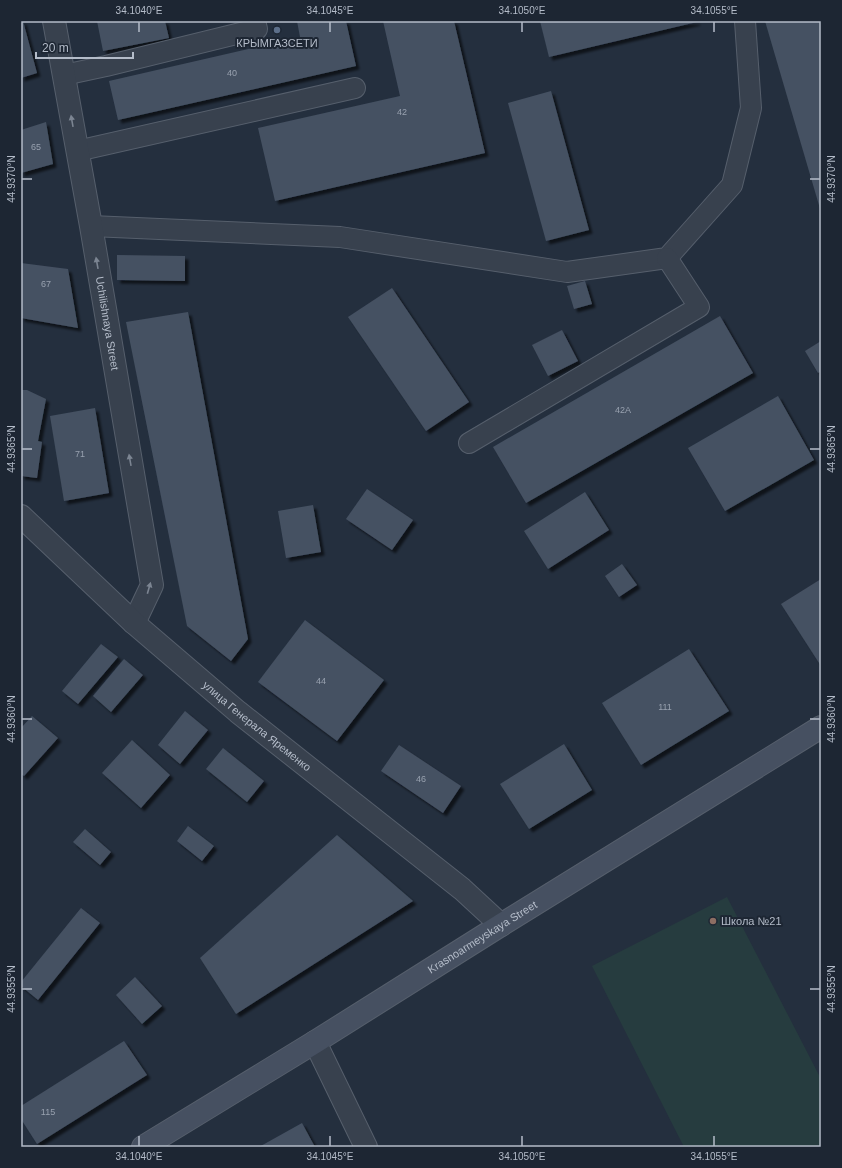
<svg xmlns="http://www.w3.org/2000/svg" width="842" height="1168" viewBox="0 0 842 1168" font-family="Helvetica,sans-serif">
	<defs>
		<filter id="shadow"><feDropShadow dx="3.5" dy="3.5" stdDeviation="1" flood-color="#0009"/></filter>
	</defs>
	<rect width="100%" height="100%" fill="#242f3e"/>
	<path fill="#263c3f" d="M 727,897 L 821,1079 L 821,1147 L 684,1147 L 592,966 Z"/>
	<g fill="#455162" filter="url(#shadow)">
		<path d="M 21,21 L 23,21 L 37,73 L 21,78 Z"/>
		<path d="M 97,21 L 165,21 L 169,38 L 103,51 Z"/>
		<path d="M 297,21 L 346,21 L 356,66 L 118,120 L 109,81 L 300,37 Z"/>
		<path d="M 383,21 L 454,21 L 485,153 L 275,201 L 258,128 L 400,96 Z"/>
		<path d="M 540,21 L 697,21 L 697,22 L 549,57 Z"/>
		<path d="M 765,21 L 821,21 L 821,212 Z"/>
		<path d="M 551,91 L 589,230 L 546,241 L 508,103 Z"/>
		<path d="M 46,122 L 53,164 L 21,173 L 21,130 Z"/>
		<path d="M 117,255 L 185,256 L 185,281 L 117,280 Z"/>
		<path d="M 21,263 L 68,269 L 78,328 L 21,318 Z"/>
		<path d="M 585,281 L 592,304 L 574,309 L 567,286 Z"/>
		<path d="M 392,288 L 469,402 L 426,431 L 348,317 Z"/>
		<path d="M 188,312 L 248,639 L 231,661 L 187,626 L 126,322 Z"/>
		<path d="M 720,316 L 753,373 L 526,503 L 493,447 Z"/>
		<path d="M 562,330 L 578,361 L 548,376 L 532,345 Z"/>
		<path d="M 821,341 L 821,371 L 818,373 L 805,351 Z"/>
		<path d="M 21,390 L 27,390 L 46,399 L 38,441 L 42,442 L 37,478 L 21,476 Z"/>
		<path d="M 778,396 L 814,460 L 725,511 L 688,448 Z"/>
		<path d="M 95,408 L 109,493 L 64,501 L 50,416 Z"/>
		<path d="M 367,489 L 413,520 L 392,550 L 346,519 Z"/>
		<path d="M 585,492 L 609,530 L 548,569 L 524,531 Z"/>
		<path d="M 313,505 L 321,552 L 286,558 L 278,511 Z"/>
		<path d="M 622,564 L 637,585 L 619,597 L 605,576 Z"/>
		<path d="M 821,579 L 821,666 L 781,604 Z"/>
		<path d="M 305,620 L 384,680 L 337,741 L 258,682 Z"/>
		<path d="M 101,644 L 118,657 L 78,704 L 62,691 Z"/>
		<path d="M 689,649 L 729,711 L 641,765 L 602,703 Z"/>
		<path d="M 124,659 L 143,675 L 111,712 L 93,696 Z"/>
		<path d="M 185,711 L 208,730 L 180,764 L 158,745 Z"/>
		<path d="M 32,716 L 58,738 L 24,776 L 21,774 L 21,728 Z"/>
		<path d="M 132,740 L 170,775 L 141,808 L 102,773 Z"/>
		<path d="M 564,744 L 592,790 L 529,829 L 500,784 Z"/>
		<path d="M 399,745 L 461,786 L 443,813 L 381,771 Z"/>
		<path d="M 223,748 L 264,781 L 247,802 L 206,769 Z"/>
		<path d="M 188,826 L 214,846 L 202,861 L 177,841 Z"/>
		<path d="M 85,829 L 111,852 L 100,865 L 73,842 Z"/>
		<path d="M 337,835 L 413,901 L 236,1014 L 200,958 Z"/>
		<path d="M 81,908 L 100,923 L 38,1000 L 21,986 L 21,982 Z"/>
		<path d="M 135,977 L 162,1006 L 142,1024 L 116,995 Z"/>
		<path d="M 124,1041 L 147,1075 L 37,1144 L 21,1119 L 21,1106 Z"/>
		<path d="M 302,1123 L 315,1147 L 259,1147 Z"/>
	</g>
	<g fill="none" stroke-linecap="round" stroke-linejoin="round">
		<defs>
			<g id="lane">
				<path d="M 64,75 L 106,66 L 257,29 L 255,21"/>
				<path d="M 77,151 L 355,88"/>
				<path d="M 91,226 L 340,237 L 567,272 L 667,258 L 732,185 L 751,108 L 745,21"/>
				<path d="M 469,443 L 699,307 L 667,258"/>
			</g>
			<g id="street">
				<path id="s1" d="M 54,21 L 91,226 L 152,585 L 134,623"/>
				<path id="s2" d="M 21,516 L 134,623 L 238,712 L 462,889 L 501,925"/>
				<path d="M 315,1042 L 366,1147"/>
			</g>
			<g id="secondary">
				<path id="s3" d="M 143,1147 L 315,1042 L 501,925 L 821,727"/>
			</g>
		</defs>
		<use href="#lane" stroke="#565f6c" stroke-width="22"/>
		<use href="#street" stroke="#565f6c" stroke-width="24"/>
		<use href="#secondary" stroke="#565f6c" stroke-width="24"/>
		<use href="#lane" stroke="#38414e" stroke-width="20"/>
		<use href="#street" stroke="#38414e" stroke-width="22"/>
		<use href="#secondary" stroke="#465061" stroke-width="22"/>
	</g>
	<defs><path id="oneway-solid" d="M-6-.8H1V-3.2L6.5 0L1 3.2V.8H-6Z"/></defs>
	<g fill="#7c8592">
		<use href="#oneway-solid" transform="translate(72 121) rotate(-100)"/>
		<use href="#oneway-solid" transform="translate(97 263) rotate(-100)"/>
		<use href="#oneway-solid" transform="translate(130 460) rotate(-100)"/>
		<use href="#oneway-solid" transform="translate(149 588) rotate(-74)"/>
	</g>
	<path fill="none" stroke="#b4bcc9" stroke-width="1.5" d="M 139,22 L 139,32M 330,22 L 330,32M 522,22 L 522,32M 714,22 L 714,32M 22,179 L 32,179M 810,179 L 820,179M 22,449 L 32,449M 810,449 L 820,449M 22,719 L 32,719M 810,719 L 820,719M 22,989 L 32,989M 810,989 L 820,989M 139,1136 L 139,1146M 330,1136 L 330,1146M 522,1136 L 522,1146M 714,1136 L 714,1146"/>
	<circle fill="#5c6f8a" stroke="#1d2633" stroke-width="1.5" cx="277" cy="30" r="4"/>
	<circle fill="#8d6e63" stroke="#1d2633" stroke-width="1.5" cx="713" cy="921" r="4"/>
	<g text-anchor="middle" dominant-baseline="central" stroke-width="4" stroke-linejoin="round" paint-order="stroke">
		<g font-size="9" fill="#98a1af">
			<text x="232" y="73">40</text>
			<text x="402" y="112">42</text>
			<text x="36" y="147">65</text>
			<text x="46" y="284">67</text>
			<text x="623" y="410">42А</text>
			<text x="80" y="454">71</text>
			<text x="321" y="681">44</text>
			<text x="665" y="707">111</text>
			<text x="421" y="779">46</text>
			<text x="48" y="1112">115</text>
		</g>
		<g font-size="11" fill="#b4bcc9" stroke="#1d2633">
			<text x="277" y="43">КРЫМГАЗСЕТИ</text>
			<text x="721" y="921" text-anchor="start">Школа №21</text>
		</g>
		<g font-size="11" fill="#b4bcc9" stroke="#1d2633">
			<text stroke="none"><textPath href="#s1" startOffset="307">Uchilishnaya Street</textPath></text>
			<text stroke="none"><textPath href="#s2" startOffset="316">улица Генерала Яременко</textPath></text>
			<text stroke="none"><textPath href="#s3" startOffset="399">Krasnoarmeyskaya Street</textPath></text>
		</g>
	</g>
	<rect width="842" height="1168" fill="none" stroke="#1d2633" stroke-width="44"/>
	<path d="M36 52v6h97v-6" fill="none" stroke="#b4bcc9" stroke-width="2"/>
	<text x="42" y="52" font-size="12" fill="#b4bcc9" stroke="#1d2633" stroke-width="3" paint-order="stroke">20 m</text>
	<rect x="22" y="22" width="798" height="1124" fill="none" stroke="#b4bcc9" stroke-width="1.5"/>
	<g font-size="10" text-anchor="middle" fill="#b4bcc9">
		<text x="139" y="14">34.1040°E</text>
		<text x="330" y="14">34.1045°E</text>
		<text x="522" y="14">34.1050°E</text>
		<text x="714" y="14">34.1055°E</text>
		<text transform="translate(11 179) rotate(-90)" y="4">44.9370°N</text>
		<text transform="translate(831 179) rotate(-90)" y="4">44.9370°N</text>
		<text transform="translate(11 449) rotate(-90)" y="4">44.9365°N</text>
		<text transform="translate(831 449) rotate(-90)" y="4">44.9365°N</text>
		<text transform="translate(11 719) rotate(-90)" y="4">44.9360°N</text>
		<text transform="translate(831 719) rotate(-90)" y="4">44.9360°N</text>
		<text transform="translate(11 989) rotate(-90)" y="4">44.9355°N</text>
		<text transform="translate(831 989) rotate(-90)" y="4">44.9355°N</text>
		<text x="139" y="1160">34.1040°E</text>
		<text x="330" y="1160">34.1045°E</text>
		<text x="522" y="1160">34.1050°E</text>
		<text x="714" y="1160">34.1055°E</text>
	</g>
</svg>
